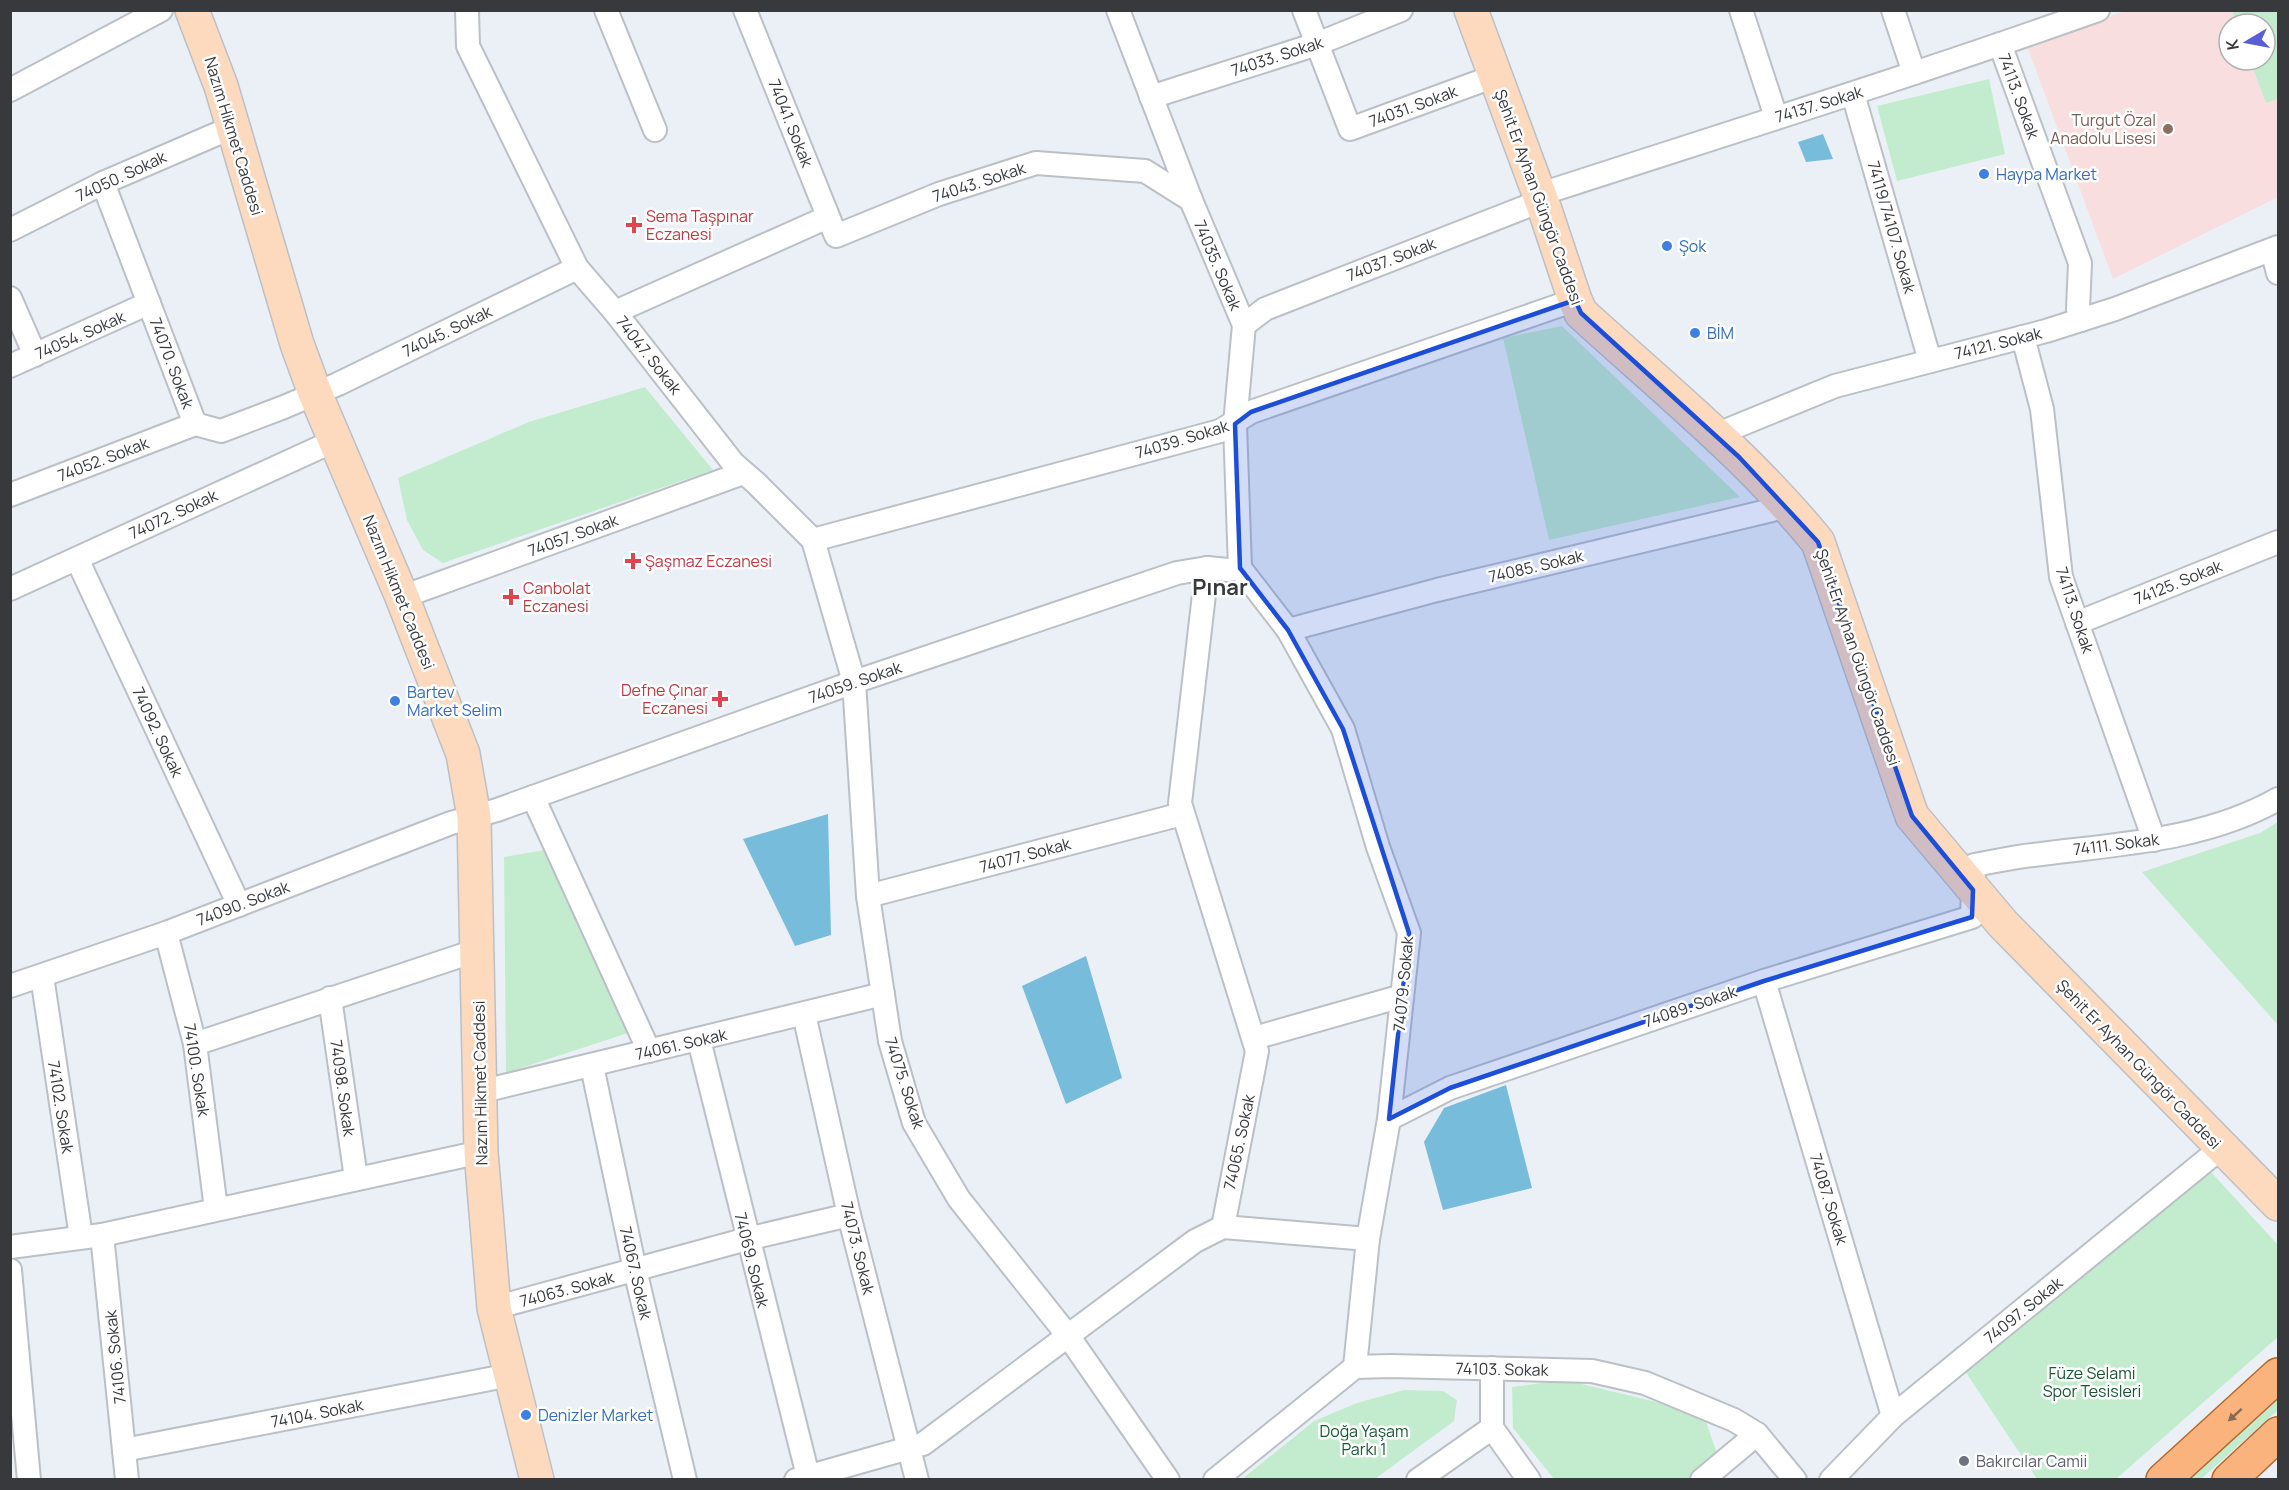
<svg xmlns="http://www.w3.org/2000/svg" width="2289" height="1490" viewBox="0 0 2289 1490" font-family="Manrope,sans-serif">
	<rect width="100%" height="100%" fill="#ebf0f7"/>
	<path fill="#f9dedf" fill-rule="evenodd" d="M 2126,11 L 2278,11 L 2278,197 L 2113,279 L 2026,43 ZM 2229,24 L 2265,24 L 2265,60 L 2229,60 Z"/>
	<g fill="#c2eccd">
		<path d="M 2232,11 L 2278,11 L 2278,99 L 2266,103 L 2250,60 L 2265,60 L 2265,24 L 2237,24 Z"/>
		<path d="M 1989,79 L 2005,154 L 1897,181 L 1877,106 Z"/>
		<path d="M 1562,326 L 1740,497 L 1549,540 L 1503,338 Z"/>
		<path d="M 645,387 L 713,470 L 443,563 L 423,550 L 407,520 L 398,478 L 529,422 Z"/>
		<path d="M 2278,822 L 2278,1025 L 2142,872 L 2260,833 Z"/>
		<path d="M 557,848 L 640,1029 L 506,1073 L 504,857 Z"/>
		<path d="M 2210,1171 L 2278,1245 L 2278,1337 L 2116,1479 L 2037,1479 L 1965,1371 Z"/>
		<path d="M 1565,1380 L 1656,1402 L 1705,1419 L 1718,1456 L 1687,1479 L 1554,1479 L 1513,1428 L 1512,1387 Z"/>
		<path d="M 1404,1390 L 1443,1391 L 1457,1400 L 1454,1421 L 1375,1479 L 1242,1479 L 1314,1421 L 1357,1403 Z"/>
		<path d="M 2278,1397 L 2278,1410 L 2201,1479 L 2185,1480 Z"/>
	</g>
	<g fill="#78bcdb">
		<path d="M 1823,134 L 1833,159 L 1806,162 L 1798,142 Z"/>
		<path d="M 828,814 L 831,935 L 795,946 L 743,839 Z"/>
		<path d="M 1086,956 L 1122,1078 L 1066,1104 L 1022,986 Z"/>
		<path d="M 1506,1085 L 1532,1188 L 1443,1210 L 1424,1142 L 1444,1108 Z"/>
	</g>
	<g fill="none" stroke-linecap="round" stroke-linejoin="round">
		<defs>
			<g id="street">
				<path d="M 467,10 L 468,46 L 577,268 L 615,312 L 733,463 L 756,483 L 813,540 L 854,682 L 868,896 L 890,1041 L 914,1123 L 959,1199 L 1069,1337 L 1168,1480"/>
				<path d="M 606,10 L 655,130"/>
				<path d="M 745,10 L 836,236 L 939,194 L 1036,163 L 1145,171 L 1191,200"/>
				<path d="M 1118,10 L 1191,200 L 1244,325 L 1235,424 L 1240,568"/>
				<path d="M 1304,10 L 1350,129 L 1495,76"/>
				<path d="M 1741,10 L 1776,117"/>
				<path d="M 1893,10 L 1914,73"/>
				<path d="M 2000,44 L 2080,263 L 2078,309 L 2081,320"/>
				<path d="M 10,90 L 161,10"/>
				<path d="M 1853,94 L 1930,361"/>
				<path d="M 1151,97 L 1317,44 L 1401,10"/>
				<path d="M 103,183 L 195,424 L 221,431 L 284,407 L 338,384 L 577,268"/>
				<path d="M 10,230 L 103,183 L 233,127"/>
				<path d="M 2272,250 L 2278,273"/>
				<path d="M 10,298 L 35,355"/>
				<path d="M 615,312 L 828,217"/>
				<path d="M 1244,325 L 1265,309 L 1528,206 L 1553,190 C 1735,131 1918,74 2098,10"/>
				<path d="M 2023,337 L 2042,409 L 2061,577 L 2154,840"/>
				<path d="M 10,366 L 149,303"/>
				<path d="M 1720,439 L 1730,429 L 1835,386 L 2046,331 L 2115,309 L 2278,247"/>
				<path d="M 10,495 L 195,424"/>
				<path d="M 813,540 L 1220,431 L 1251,412 L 1575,300"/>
				<path d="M 77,559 L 239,905"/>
				<path d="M 1207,568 L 1180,803 L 1257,1051 L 1223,1227"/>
				<path d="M 1240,568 L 1288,630 L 1343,729 L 1378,847 L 1409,933 L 1389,1119 L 1368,1239 L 1355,1367"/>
				<path d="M 10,589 L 336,440"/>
				<path d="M 402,597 L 743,473"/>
				<path d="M 2077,623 L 2278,542"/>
				<path d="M 1288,630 L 1437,590 L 1772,510 L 1781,500"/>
				<path d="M 533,797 L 649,1051"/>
				<path d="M 868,896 L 1182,814"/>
				<path d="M 166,933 L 195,1044 L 216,1209"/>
				<path d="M 42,976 L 81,1237"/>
				<path d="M 1764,981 L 1893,1416"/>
				<path d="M 10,986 L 166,933 L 451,823 L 497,810 L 854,682 L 1177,573 L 1207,568 L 1228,570 L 1240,568"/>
				<path d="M 330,998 L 356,1178"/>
				<path d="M 804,1014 L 849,1215 L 917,1480"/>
				<path d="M 1254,1038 L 1402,996"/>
				<path d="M 699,1040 L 809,1480"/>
				<path d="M 195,1044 L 478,950"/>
				<path d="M 592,1066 L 635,1270 L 685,1480"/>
				<path d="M 479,1092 L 883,994"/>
				<path d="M 1389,1119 L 1450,1088 L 1764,981 L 1972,917 L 1974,865 C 1993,862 2013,857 2033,855 C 2116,844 2204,841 2278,799"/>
				<path d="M 1223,1227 L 1368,1239"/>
				<path d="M 102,1235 L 127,1480"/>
				<path d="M 10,1247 L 102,1235 L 481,1152"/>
				<path d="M 10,1270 L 29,1480"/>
				<path d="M 494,1308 L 747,1239 L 849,1215"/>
				<path d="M 1492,1368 L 1492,1428 L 1529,1480"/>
				<path d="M 124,1450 L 510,1375"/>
				<path d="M 796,1480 L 923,1444 L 1195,1241 L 1223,1227"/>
				<path d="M 1215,1480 L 1355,1367 L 1390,1366 L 1592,1371 L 1645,1383 L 1734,1420 L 1757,1434 L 1795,1480"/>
				<path d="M 1418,1480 L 1492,1428"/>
				<path d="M 1702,1480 L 1757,1434"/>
				<path d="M 1831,1480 L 1893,1416 L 2221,1148"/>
			</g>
			<g id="secondary">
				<path d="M 192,10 L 221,86 L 297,344 L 315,393 L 402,597 L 463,754 L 474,817 L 481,1152 L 494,1308 L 537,1480"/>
				<path d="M 1471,10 L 1545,210 L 1575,300 L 1581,313 C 1662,387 1749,457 1818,542 L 1912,816 L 2003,924 L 2278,1204"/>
			</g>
			<g id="primary">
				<path d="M 2163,1480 L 2278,1375"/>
				<path d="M 2229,1480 L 2278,1434"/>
			</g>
		</defs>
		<use href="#street" stroke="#bbc0c7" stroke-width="26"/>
		<use href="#secondary" stroke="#bbc0c7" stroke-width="36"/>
		<use href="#primary" stroke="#b4682e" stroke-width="36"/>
		<use href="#street" stroke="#fff" stroke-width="22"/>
		<use href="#secondary" stroke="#fdd9be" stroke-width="33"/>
		<use href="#primary" stroke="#fbb37d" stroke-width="33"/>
	</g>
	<defs><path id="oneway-solid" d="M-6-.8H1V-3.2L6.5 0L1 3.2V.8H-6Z" transform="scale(1.5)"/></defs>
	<use fill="#856a56" href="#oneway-solid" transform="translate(2235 1415) rotate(138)"/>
	<path fill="#1d4ed8" fill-opacity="0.2" stroke="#1d4ed8" stroke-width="4.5" stroke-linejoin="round" d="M 1575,300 L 1581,313 L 1739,457 L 1818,542 L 1912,816 L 1973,890 L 1972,917 L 1764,981 L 1450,1088 L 1389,1119 L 1409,933 L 1343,729 L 1288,630 L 1240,568 L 1235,424 L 1251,412 Z"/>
	<circle fill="#8d6e63" stroke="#fff" stroke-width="2" cx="2168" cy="129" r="6"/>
	<g fill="#3f7fe0" stroke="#fff" stroke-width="2">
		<circle cx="1984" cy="174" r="6"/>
		<circle cx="1667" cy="246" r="6"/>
		<circle cx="1695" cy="333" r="6"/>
		<circle cx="395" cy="701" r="6"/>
		<circle cx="526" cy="1415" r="6"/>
	</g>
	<g fill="#e0444e" stroke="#fff" stroke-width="2">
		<path d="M631 216h6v6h6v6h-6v6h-6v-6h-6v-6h6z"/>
		<path d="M630 552h6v6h6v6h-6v6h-6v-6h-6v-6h6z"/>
		<path d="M508 588h6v6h6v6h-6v6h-6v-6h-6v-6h6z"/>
		<path d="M717 690h6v6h6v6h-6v6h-6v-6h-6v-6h6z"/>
	</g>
	<circle fill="#6b7280" stroke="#fff" stroke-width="2" cx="1964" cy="1461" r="6"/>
	<g text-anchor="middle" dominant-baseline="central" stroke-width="5" stroke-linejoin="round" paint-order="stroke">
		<g font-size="16" fill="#37393c" stroke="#fff">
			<text transform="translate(1277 56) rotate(-18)">74033. Sokak</text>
			<text transform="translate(2019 96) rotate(70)">74113. Sokak</text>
			<text transform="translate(1819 104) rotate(-17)">74137. Sokak</text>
			<text transform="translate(1413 106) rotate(-20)">74031. Sokak</text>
			<text transform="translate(791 123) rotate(68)">74041. Sokak</text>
			<text transform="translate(234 136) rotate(73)">Nazım Hikmet Caddesi</text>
			<text transform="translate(121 176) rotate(-25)">74050. Sokak</text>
			<text transform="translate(979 182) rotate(-18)">74043. Sokak</text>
			<text transform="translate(1539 197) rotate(70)">Şehit Er Ayhan Güngör Caddesi</text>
			<text transform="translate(1892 227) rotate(74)">74119/74107. Sokak</text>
			<text transform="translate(1391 259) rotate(-21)">74037. Sokak</text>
			<text transform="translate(1218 265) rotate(67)">74035. Sokak</text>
			<text transform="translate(447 331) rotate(-26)">74045. Sokak</text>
			<text transform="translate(80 335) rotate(-24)">74054. Sokak</text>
			<text transform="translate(1998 343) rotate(-14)">74121. Sokak</text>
			<text transform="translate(649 355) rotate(52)">74047. Sokak</text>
			<text transform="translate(172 363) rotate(69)">74070. Sokak</text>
			<text transform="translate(1182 439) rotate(-17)">74039. Sokak</text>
			<text transform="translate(103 459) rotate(-21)">74052. Sokak</text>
			<text transform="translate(173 514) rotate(-25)">74072. Sokak</text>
			<text transform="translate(573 535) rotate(-20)">74057. Sokak</text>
			<text transform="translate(1536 566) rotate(-13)">74085. Sokak</text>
			<text transform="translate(2178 582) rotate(-22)">74125. Sokak</text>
			<text transform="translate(399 592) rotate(68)">Nazım Hikmet Caddesi</text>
			<text transform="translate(2075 610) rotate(72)">74113. Sokak</text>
			<text transform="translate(1858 657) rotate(71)">Şehit Er Ayhan Güngör Caddesi</text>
			<text transform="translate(855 682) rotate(-19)">74059. Sokak</text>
			<text transform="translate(158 732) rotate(65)">74092. Sokak</text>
			<text transform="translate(2116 844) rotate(-7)">74111. Sokak</text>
			<text transform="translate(1025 855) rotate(-15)">74077. Sokak</text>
			<text transform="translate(243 903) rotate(-21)">74090. Sokak</text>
			<text transform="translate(1403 984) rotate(-85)">74079. Sokak</text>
			<text transform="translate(1690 1006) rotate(-19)">74089. Sokak</text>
			<text transform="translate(681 1044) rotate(-13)">74061. Sokak</text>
			<text transform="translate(2139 1064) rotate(46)">Şehit Er Ayhan Güngör Caddesi</text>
			<text transform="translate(197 1070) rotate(81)">74100. Sokak</text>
			<text transform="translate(480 1083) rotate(-91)">Nazım Hikmet Caddesi</text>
			<text transform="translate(905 1083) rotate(72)">74075. Sokak</text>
			<text transform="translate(343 1088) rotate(82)">74098. Sokak</text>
			<text transform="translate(61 1107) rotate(81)">74102. Sokak</text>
			<text transform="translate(1239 1142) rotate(-78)">74065. Sokak</text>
			<text transform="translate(1829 1199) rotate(73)">74087. Sokak</text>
			<text transform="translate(858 1248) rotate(76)">74073. Sokak</text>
			<text transform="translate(752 1260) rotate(76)">74069. Sokak</text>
			<text transform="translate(636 1273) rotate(77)">74067. Sokak</text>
			<text transform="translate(567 1289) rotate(-15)">74063. Sokak</text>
			<text transform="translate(2023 1310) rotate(-39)">74097. Sokak</text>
			<text transform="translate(115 1357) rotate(-96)">74106. Sokak</text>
			<text transform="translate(1502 1369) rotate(1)">74103. Sokak</text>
			<text transform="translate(317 1413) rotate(-11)">74104. Sokak</text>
		</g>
		<g font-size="16" fill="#785e54" stroke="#fff" text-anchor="end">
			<text x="2156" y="120">Turgut Özal<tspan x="2156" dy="18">Anadolu Lisesi</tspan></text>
		</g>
		<g font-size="16" fill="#366cbe" stroke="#fff" text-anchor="start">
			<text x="1996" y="174">Haypa Market</text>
			<text x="1679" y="246">Şok</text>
			<text x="1707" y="333">BİM</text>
			<text x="407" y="692">Bartev<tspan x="407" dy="18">Market Selim</tspan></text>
			<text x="538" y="1415">Denizler Market</text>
		</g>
		<g font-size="16" fill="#be3a42" stroke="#fff" text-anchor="start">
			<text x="646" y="216">Sema Taşpınar<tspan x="646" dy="18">Eczanesi</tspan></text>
			<text x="645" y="561">Şaşmaz Eczanesi</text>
			<text x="523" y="588">Canbolat<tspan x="523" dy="18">Eczanesi</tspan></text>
			<text x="708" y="690" text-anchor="end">Defne Çınar<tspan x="708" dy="18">Eczanesi</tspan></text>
		</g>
		<g font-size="16" fill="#195732" stroke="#fff">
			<text x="2092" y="1373">Füze Selami<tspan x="2092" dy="18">Spor Tesisleri</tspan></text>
			<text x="1364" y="1431">Doğa Yaşam<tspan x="1364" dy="18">Parkı 1</tspan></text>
		</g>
		<g font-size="16" fill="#5b616d" stroke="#fff" text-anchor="start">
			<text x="1976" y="1461">Bakırcılar Camii</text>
		</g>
		<g font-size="22" font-weight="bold" fill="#37393c" stroke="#fff">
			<text x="1220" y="587">Pınar</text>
		</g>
	</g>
	<rect width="2289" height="1490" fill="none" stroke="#37393c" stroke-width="24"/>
	<g transform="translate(2247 42) rotate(260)"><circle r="28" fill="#ffffff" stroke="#afb0b1" stroke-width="1.5"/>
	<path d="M0-4.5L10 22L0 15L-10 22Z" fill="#585ed6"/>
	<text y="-9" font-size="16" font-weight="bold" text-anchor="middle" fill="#37393c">K</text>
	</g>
</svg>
